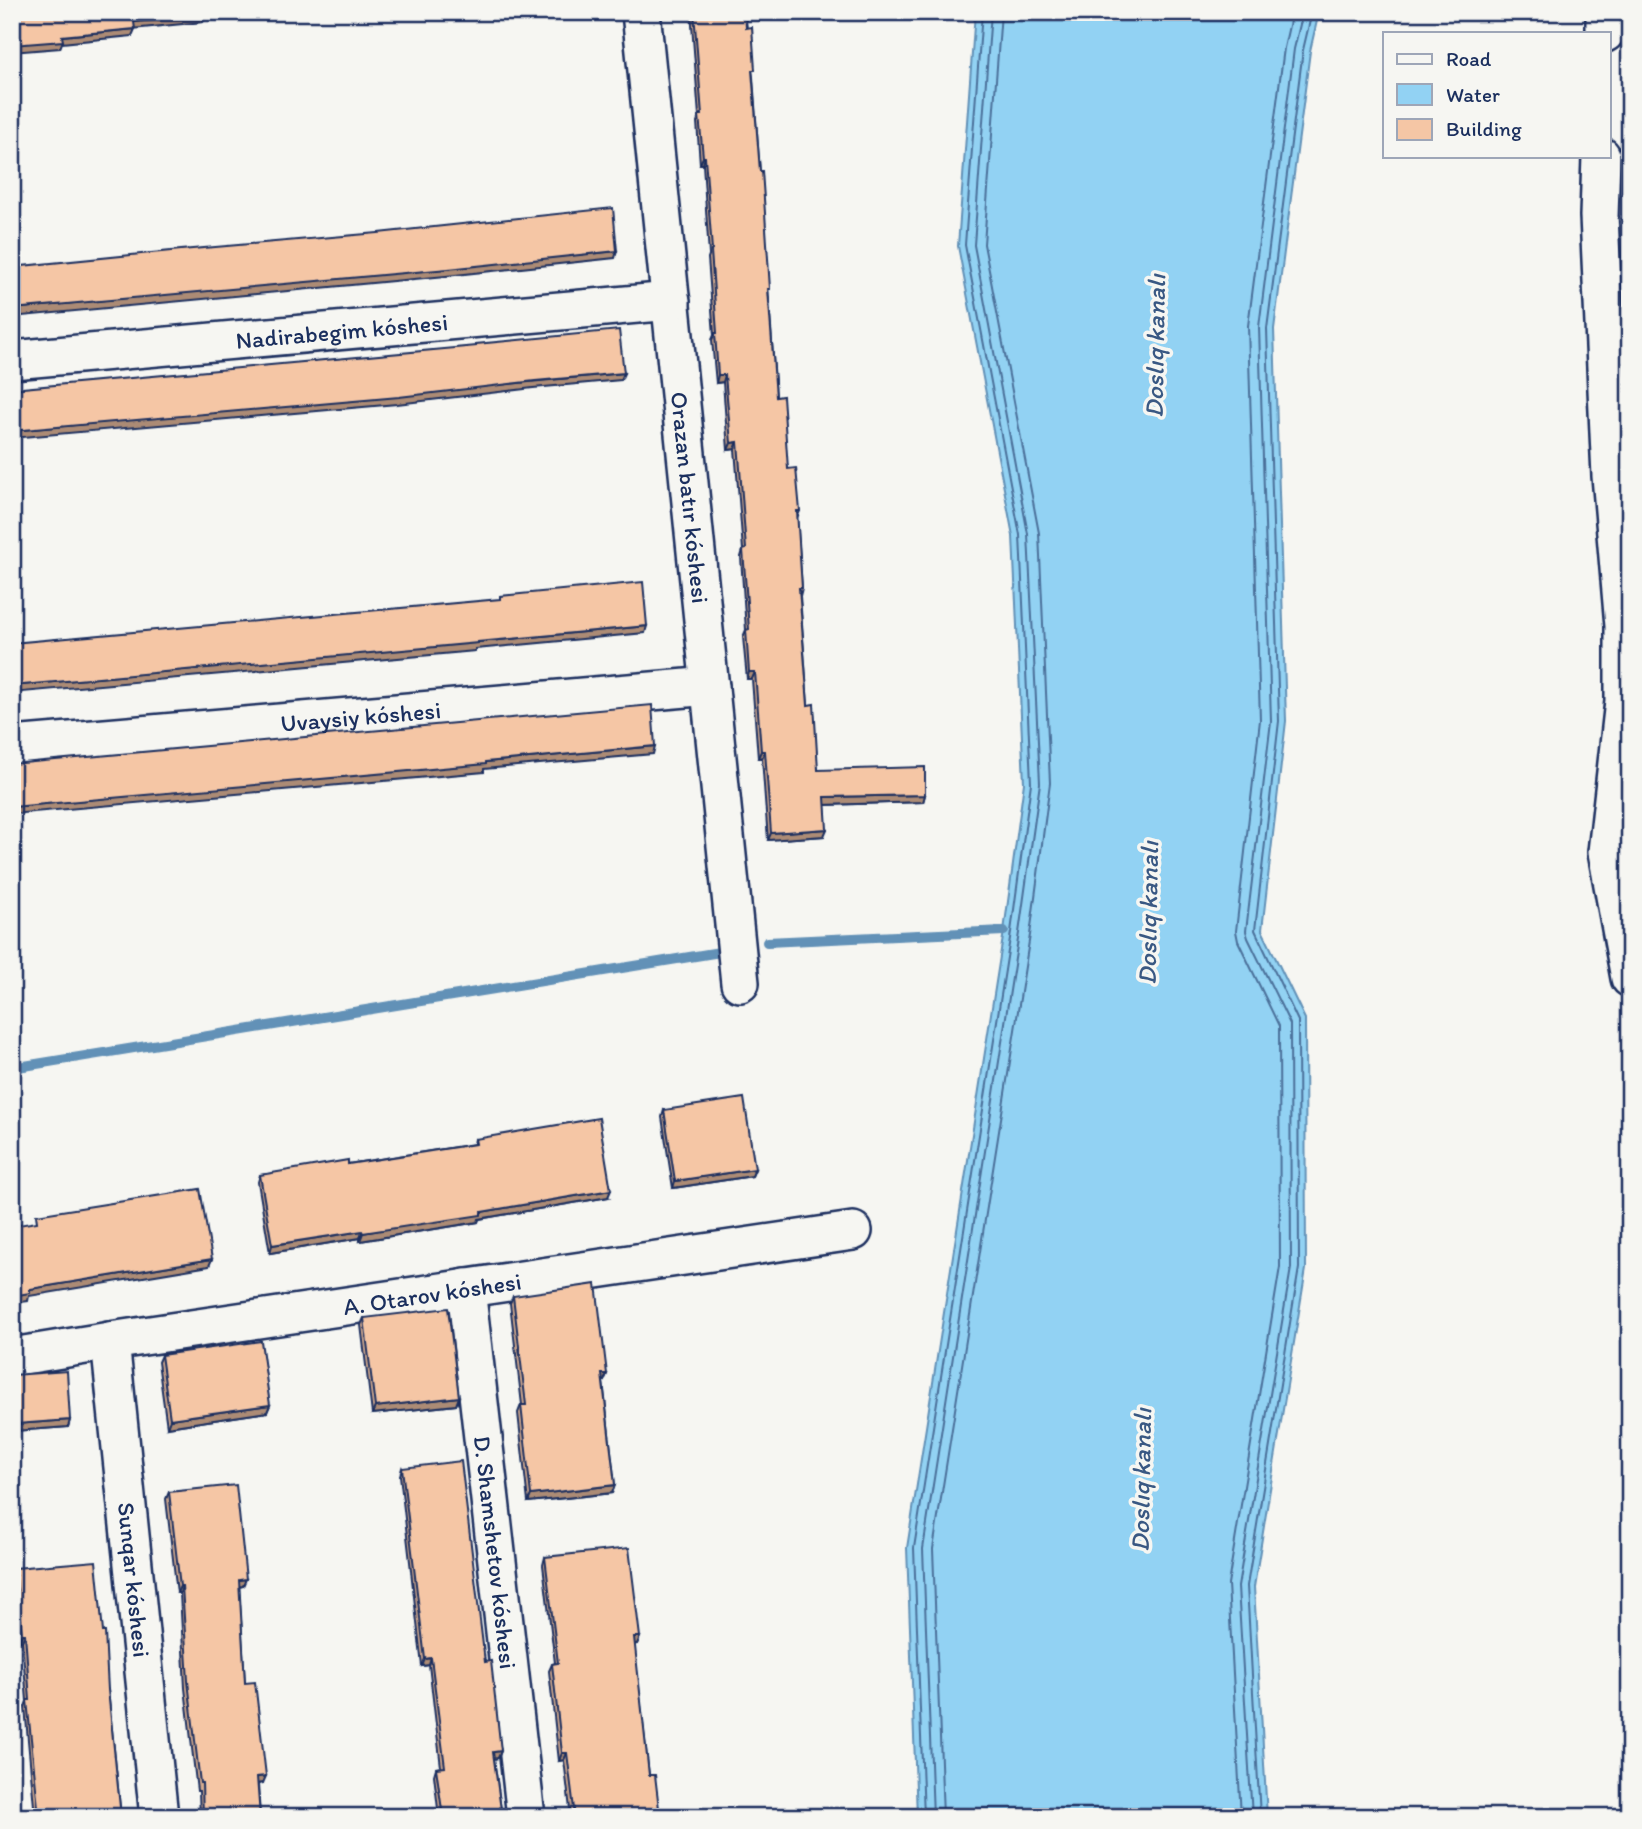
<svg xmlns="http://www.w3.org/2000/svg" width="1642" height="1829" viewBox="0 0 1642 1829" font-family="Itim,sans-serif">
	<rect width="100%" height="100%" fill="#f6f6f2"/>
	<filter id="ink" filterUnits="userSpaceOnUse"><feTurbulence type="fractalNoise" baseFrequency=".0143" numOctaves="2"/><feDisplacementMap in="SourceGraphic" scale="14" xChannelSelector="R" yChannelSelector="G"/><feConvolveMatrix kernelMatrix="1 2 1 2 8 2 1 2 1" color-interpolation-filters="sRGB"/></filter>
	<g filter="url(#ink)">
		<path fill="#92d2f3" stroke="#6291b7" stroke-width="2" d="M 975,12 L 1319,12 L 1310,51 L 1274,329 L 1286,721 L 1262,930 L 1305,1019 L 1306,1269 L 1254,1587 L 1267,1817 L 917,1817 L 907,1548 L 1004,931 L 1024,783 L 1013,536 L 958,246 Z"/>
		<g fill="none" stroke-linecap="round" stroke-linejoin="round">
			<g stroke="#4b709a" stroke-width="2">
				<path d="M 924,1817 L 914,1548 L 1011,932 L 1031,783 L 1020,535 L 965,245 L 982,12"/>
				<path d="M 933,1817 L 923,1549 L 1019,933 L 1040,783 L 1028,534 L 974,245 L 991,12"/>
				<path d="M 943,1817 L 933,1549 L 1030,935 L 1050,783 L 1039,533 L 984,244 L 1001,12"/>
				<path d="M 1241,1817 L 1228,1584 L 1280,1267 L 1279,1026 L 1238,941 L 1236,931 L 1260,720 L 1248,326 L 1284,48 L 1292,12"/>
				<path d="M 1252,1817 L 1238,1587 L 1291,1268 L 1290,1024 L 1248,938 L 1246,931 L 1271,721 L 1259,327 L 1294,49 L 1303,12"/>
				<path d="M 1260,1817 L 1247,1586 L 1299,1268 L 1298,1021 L 1255,930 L 1279,721 L 1267,329 L 1303,50 L 1312,12"/>
			</g>
			<g stroke="#6291b7" stroke-width="10">
				<path d="M 767,942 L 1004,931"/>
				<path d="M 12,1068 L 720,952"/>
			</g>
			<defs>
				<g id="minor">
					<path id="s1" d="M 641,12 L 740,983"/>
					<path d="M 1605,33 L 1605,12"/>
					<path d="M 1601,156 L 1599,216 L 1611,476 L 1624,626 L 1624,701 L 1607,852 L 1630,978"/>
					<path id="s2" d="M 12,360 L 671,301"/>
					<path id="s3" d="M 12,746 L 710,686"/>
					<path id="s4" d="M 466,1288 L 526,1817"/>
					<path id="s5" d="M 110,1341 L 159,1817"/>
					<path id="s6" d="M 12,1357 L 110,1341 L 853,1231"/>
				</g>
			</defs>
			<use href="#minor" stroke="#1b2f5e" stroke-width="42"/>
			<use href="#minor" stroke="#f6f6f2" stroke-width="37"/>
		</g>
		<g fill="#d3aa8e" stroke="#1b2f5e" stroke-width="2">
			<path d="M 691,12 L 745,12 L 753,77 L 776,397 L 788,469 L 800,511 L 797,518 L 802,588 L 800,596 L 808,705 L 818,770 L 925,795 L 923,802 L 825,805 L 824,836 L 768,840 L 762,758 L 758,758 L 752,679 L 747,679 L 743,637 L 746,630 L 741,557 L 743,550 L 735,449 L 728,450 L 723,382 L 716,383 L 712,340 L 714,335 L 708,258 L 709,255 L 703,164 L 700,164 L 697,122 L 699,116 Z"/>
			<path d="M 664,1110 L 755,1169 L 752,1176 L 673,1188 L 662,1117 Z"/>
			<path d="M 475,1139 L 608,1197 L 479,1219 L 478,1222 L 360,1241 L 360,1238 L 270,1253 L 258,1182 L 260,1175 L 348,1164 L 474,1144 Z"/>
			<path d="M 513,1296 L 607,1374 L 604,1381 L 603,1381 L 615,1485 L 612,1493 L 528,1502 L 518,1413 L 521,1405 L 522,1405 L 510,1303 Z"/>
			<path d="M 364,1318 L 459,1397 L 456,1405 L 372,1414 L 361,1325 Z"/>
			<path d="M 161,1355 L 270,1405 L 267,1412 L 167,1427 L 158,1362 Z"/>
			<path d="M 13,1375 L 70,1420 L 68,1427 L 14,1431 L 12,1410 Z"/>
			<path d="M 402,1468 L 485,1662 L 501,1751 L 498,1758 L 494,1759 L 502,1817 L 439,1817 L 434,1775 L 436,1768 L 441,1767 L 429,1665 L 422,1666 L 400,1475 Z"/>
			<path d="M 169,1492 L 243,1586 L 239,1587 L 245,1683 L 263,1783 L 258,1784 L 260,1817 L 200,1817 L 199,1791 L 197,1791 L 185,1688 L 180,1593 L 177,1593 L 166,1499 Z"/>
			<path d="M 545,1557 L 640,1637 L 637,1644 L 634,1644 L 649,1775 L 660,1817 L 571,1817 L 564,1760 L 559,1761 L 549,1671 L 552,1664 L 555,1663 L 543,1565 Z"/>
			<path d="M 15,1568 L 108,1690 L 121,1817 L 35,1817 L 25,1707 L 27,1701 L 22,1641 L 19,1641 L 12,1575 Z"/>
		</g>
		<g fill="#ac8b74" stroke="#1b2f5e" stroke-width="2">
			<path d="M 205,12 L 274,12 L 205,19 L 203,22 L 131,29 L 134,22 Z"/>
			<path d="M 135,29 L 132,36 L 62,43 L 60,48 L 12,52 L 12,45 L 62,36 Z"/>
			<path d="M 703,157 L 705,157 L 703,164 L 700,164 Z"/>
			<path d="M 617,251 L 615,258 L 446,276 L 12,317 L 12,309 Z"/>
			<path d="M 624,373 L 621,380 L 533,388 L 397,404 L 12,438 L 12,431 Z"/>
			<path d="M 718,375 L 725,375 L 723,382 L 716,383 Z"/>
			<path d="M 738,442 L 735,449 L 728,450 L 731,443 Z"/>
			<path d="M 647,626 L 645,633 L 476,649 L 475,651 L 12,693 L 12,686 Z"/>
			<path d="M 749,672 L 755,672 L 752,679 L 747,679 Z"/>
			<path d="M 655,746 L 653,754 L 484,769 L 484,772 L 12,814 L 12,807 Z"/>
			<path d="M 761,751 L 765,751 L 762,758 L 758,758 Z"/>
			<path d="M 925,795 L 923,802 L 822,805 L 825,797 Z"/>
			<path d="M 827,829 L 824,836 L 768,840 L 771,833 Z"/>
			<path d="M 755,1169 L 752,1176 L 673,1188 L 675,1181 Z"/>
			<path d="M 611,1190 L 608,1197 L 479,1219 L 478,1222 L 360,1241 L 363,1233 L 481,1212 Z"/>
			<path d="M 362,1231 L 360,1238 L 270,1253 L 272,1245 Z"/>
			<path d="M 212,1259 L 209,1266 L 29,1296 L 28,1301 L 12,1303 L 12,1296 L 30,1289 Z"/>
			<path d="M 602,1374 L 607,1374 L 604,1381 L 599,1382 Z"/>
			<path d="M 459,1397 L 456,1405 L 372,1414 L 375,1407 Z"/>
			<path d="M 270,1405 L 267,1412 L 167,1427 L 170,1419 Z"/>
			<path d="M 70,1420 L 68,1427 L 14,1431 L 16,1424 Z"/>
			<path d="M 615,1485 L 612,1493 L 528,1502 L 531,1495 Z"/>
			<path d="M 246,1579 L 243,1586 L 236,1587 L 239,1580 Z"/>
			<path d="M 180,1586 L 182,1586 L 180,1593 L 177,1593 Z"/>
			<path d="M 22,1634 L 25,1634 L 22,1641 L 19,1641 Z"/>
			<path d="M 634,1637 L 640,1637 L 637,1644 L 631,1645 Z"/>
			<path d="M 431,1658 L 429,1665 L 422,1666 L 425,1659 Z"/>
			<path d="M 501,1751 L 498,1758 L 491,1759 L 493,1752 Z"/>
			<path d="M 562,1753 L 567,1753 L 564,1760 L 559,1761 Z"/>
			<path d="M 266,1776 L 263,1783 L 255,1784 L 257,1777 Z"/>
		</g>
		<g fill="#f5c6a5" stroke="#1b2f5e" stroke-width="2">
			<path d="M 12,12 L 206,12 L 206,15 L 134,22 L 135,29 L 62,36 L 63,41 L 12,45 Z"/>
			<path d="M 694,12 L 745,12 L 746,28 L 752,27 L 755,70 L 752,70 L 760,171 L 762,171 L 765,213 L 770,289 L 768,289 L 776,397 L 783,396 L 788,469 L 796,468 L 800,511 L 797,511 L 802,588 L 799,588 L 808,705 L 814,704 L 818,770 L 925,767 L 925,795 L 825,797 L 827,829 L 771,833 L 765,751 L 761,751 L 755,672 L 749,672 L 746,630 L 749,629 L 743,550 L 746,549 L 738,442 L 731,443 L 725,375 L 718,375 L 715,333 L 717,333 L 711,251 L 712,250 L 705,157 L 703,157 L 699,115 L 702,115 Z"/>
			<path d="M 613,208 L 617,251 L 448,269 L 12,309 L 12,267 L 181,250 L 378,233 Z"/>
			<path d="M 619,330 L 624,373 L 535,381 L 399,397 L 12,431 L 12,389 L 476,346 L 476,344 Z"/>
			<path d="M 643,582 L 647,626 L 478,642 L 478,643 L 12,686 L 12,643 L 500,599 L 500,596 Z"/>
			<path d="M 652,705 L 655,746 L 486,762 L 486,764 L 12,807 L 12,764 Z"/>
			<path d="M 744,1098 L 755,1169 L 675,1181 L 664,1110 Z"/>
			<path d="M 599,1118 L 611,1190 L 481,1212 L 481,1215 L 363,1233 L 362,1231 L 272,1245 L 260,1175 L 348,1160 L 348,1164 L 476,1144 L 475,1139 Z"/>
			<path d="M 200,1189 L 212,1259 L 30,1289 L 30,1293 L 12,1296 L 12,1226 L 37,1222 L 36,1215 Z"/>
			<path d="M 596,1284 L 607,1374 L 602,1374 L 615,1485 L 531,1495 L 521,1405 L 526,1405 L 513,1296 Z"/>
			<path d="M 448,1308 L 459,1397 L 375,1407 L 364,1318 Z"/>
			<path d="M 261,1341 L 270,1405 L 170,1419 L 161,1355 Z"/>
			<path d="M 67,1371 L 70,1420 L 16,1424 L 13,1375 Z"/>
			<path d="M 461,1461 L 485,1662 L 491,1661 L 501,1751 L 493,1752 L 502,1817 L 443,1817 L 436,1768 L 445,1767 L 431,1658 L 425,1659 L 402,1468 Z"/>
			<path d="M 236,1485 L 246,1579 L 239,1580 L 245,1683 L 255,1682 L 266,1776 L 257,1777 L 260,1817 L 203,1817 L 202,1783 L 200,1783 L 188,1681 L 182,1586 L 180,1586 L 169,1492 Z"/>
			<path d="M 629,1548 L 640,1637 L 634,1637 L 649,1775 L 655,1775 L 660,1817 L 575,1817 L 567,1753 L 562,1753 L 552,1664 L 558,1663 L 545,1557 Z"/>
			<path d="M 96,1561 L 103,1632 L 105,1632 L 108,1690 L 121,1817 L 39,1817 L 27,1700 L 30,1700 L 25,1634 L 22,1634 L 15,1568 Z"/>
		</g>
	</g>
	<g text-anchor="middle" dominant-baseline="central" stroke-width="7" stroke-linejoin="round" paint-order="stroke">
		<g font-size="24" fill="#1b2f5e" stroke="#f6f6f2">
			<text stroke="none"><textPath href="#s2" startOffset="331">Nadirabegim kóshesi</textPath></text>
			<text stroke="none"><textPath href="#s1" startOffset="488">Orazan batır kóshesi</textPath></text>
			<text stroke="none"><textPath href="#s3" startOffset="350">Uvaysiy kóshesi</textPath></text>
			<text stroke="none"><textPath href="#s6" startOffset="425">A. Otarov kóshesi</textPath></text>
			<text stroke="none"><textPath href="#s4" startOffset="266">D. Shamshetov kóshesi</textPath></text>
			<text stroke="none"><textPath href="#s5" startOffset="240">Sunqar kóshesi</textPath></text>
		</g>
		<g font-size="26" font-style="italic" fill="#395883" stroke="#f6f6f2">
			<text transform="translate(1155 346) rotate(-89)">Doslıq kanalı</text>
			<text transform="translate(1148 913) rotate(-89)">Doslıq kanalı</text>
			<text transform="translate(1141 1480) rotate(-89)">Doslıq kanalı</text>
		</g>
	</g>
	<rect width="1642" height="1829" fill="none" stroke="#f6f6f2" stroke-width="42"/>
	<rect x="21" y="21" width="1600" height="1787" fill="none" stroke="#1b2f5e" stroke-width="2.5" filter="url(#ink)"/>
	<rect x="1383" y="32" width="228" height="126" fill="#f6f6f2" stroke="#9ea6b7" stroke-width="2"/>
	<rect x="1397" y="54" width="35" height="10" fill="#f6f6f2" stroke="#9ea6b7" stroke-width="2"/>
	<text x="1446" y="66" font-size="21" fill="#1b2f5e">Road</text>
	<rect x="1397" y="84" width="35" height="21" fill="#92d2f3" stroke="#9ea6b7" stroke-width="2"/>
	<text x="1446" y="102" font-size="21" fill="#1b2f5e">Water</text>
	<rect x="1397" y="119" width="35" height="21" fill="#f5c6a5" stroke="#9ea6b7" stroke-width="2"/>
	<text x="1446" y="136" font-size="21" fill="#1b2f5e">Building</text>
</svg>
